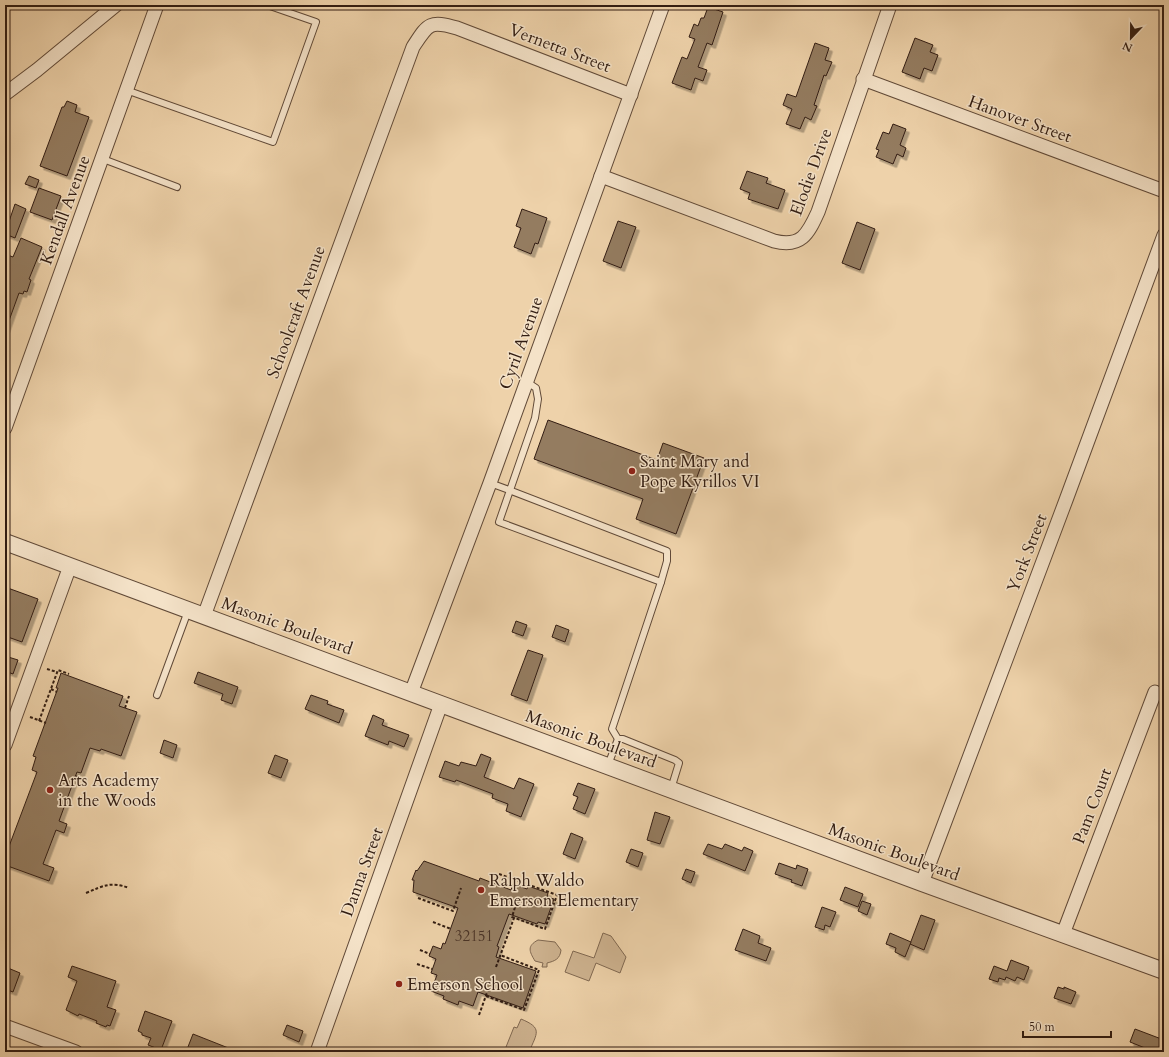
<svg xmlns="http://www.w3.org/2000/svg" width="1169" height="1057" viewBox="0 0 1169 1057" font-family="Cardo,serif">
	<defs>
		<filter id="shadow"><feDropShadow dx="3.5" dy="3.5" stdDeviation="0" flood-color="#0004"/></filter>
	</defs>
	<rect width="100%" height="100%" fill="#eed2aa"/>
	<filter id="stains"><feTurbulence type="fractalNoise" baseFrequency=".005" numOctaves="4"/><feColorMatrix values="0 0 0 0 .2 0 0 0 0 .09 0 0 0 0 .02 0 0 0 .5 -.17"/></filter>
	<radialGradient id="worn" r=".72"><stop offset=".6" stop-color="#630" stop-opacity="0"/><stop offset="1" stop-color="#630" stop-opacity=".3"/></radialGradient>
	<g fill="#ceb390" stroke="#806851">
		<path d="M 603,933 L 611,936 L 626,957 L 620,973 L 596,963 L 589,981 L 565,972 L 573,951 L 594,958 Z"/>
		<path d="M 538,940 L 555,942 L 561,950 C 560,959 555,961 547,963 L 547,967 L 542,967 L 543,963 L 535,961 C 529,951 527,946 538,940 Z"/>
		<path d="M 521,1019 C 543,1028 537,1033 529,1052 L 504,1052 L 514,1027 L 517,1028 Z"/>
	</g>
	<g fill="#947b61" stroke="#321d12" filter="url(#shadow)">
		<path d="M 708,7 L 723,12 L 712,45 L 707,43 L 698,67 L 707,70 L 703,81 L 695,78 L 691,90 L 672,83 L 682,57 L 687,59 L 695,39 L 689,37 L 694,24 L 698,26 L 701,18 L 704,18 Z"/>
		<path d="M 915,38 L 933,45 L 930,52 L 938,55 L 932,71 L 924,68 L 920,79 L 902,72 Z"/>
		<path d="M 815,43 L 829,48 L 825,60 L 832,62 L 826,76 L 824,75 L 814,105 L 817,106 L 811,120 L 805,117 L 800,129 L 786,124 L 792,109 L 783,105 L 787,94 L 796,97 Z"/>
		<path d="M 67,101 L 77,105 L 75,112 L 89,117 L 67,176 L 40,166 L 62,107 L 64,107 Z"/>
		<path d="M 893,124 L 906,129 L 900,145 L 906,148 L 903,157 L 897,154 L 893,164 L 876,157 L 879,150 L 876,149 L 883,132 L 889,134 Z"/>
		<path d="M 747,171 L 768,178 L 766,183 L 785,190 L 778,209 L 748,199 L 750,193 L 740,189 Z"/>
		<path d="M 29,176 L 39,180 L 36,188 L 25,184 Z"/>
		<path d="M 39,188 L 61,196 L 52,220 L 30,212 Z"/>
		<path d="M 15,204 L 26,209 L 15,238 L 5,234 L 5,233 Z"/>
		<path d="M 522,209 L 547,218 L 538,244 L 535,243 L 531,254 L 514,247 L 521,228 L 516,226 Z"/>
		<path d="M 618,221 L 636,227 L 621,268 L 603,261 Z"/>
		<path d="M 857,222 L 875,229 L 860,270 L 842,263 Z"/>
		<path d="M 21,238 L 42,247 L 29,279 L 31,280 L 27,292 L 24,291 L 23,294 L 19,293 L 6,329 L 5,329 L 5,254 L 13,257 Z"/>
		<path d="M 548,420 L 657,460 L 663,443 L 704,458 L 676,534 L 636,519 L 643,499 L 534,459 Z"/>
		<path d="M 5,587 L 38,599 L 22,642 L 5,636 Z"/>
		<path d="M 516,621 L 527,625 L 523,636 L 512,632 Z"/>
		<path d="M 556,625 L 569,630 L 565,642 L 552,637 Z"/>
		<path d="M 528,650 L 543,655 L 527,701 L 511,695 Z"/>
		<path d="M 5,656 L 18,660 L 13,674 L 5,671 Z"/>
		<path d="M 198,672 L 238,687 L 232,704 L 221,700 L 223,694 L 194,683 Z"/>
		<path d="M 61,673 L 123,696 L 119,706 L 137,712 L 121,756 L 101,749 L 100,751 L 90,748 L 81,773 L 77,772 L 59,821 L 67,824 L 64,833 L 56,830 L 43,864 L 54,868 L 49,881 L 5,865 L 5,857 L 37,772 L 32,770 L 36,757 L 33,756 L 58,688 L 56,688 Z"/>
		<path d="M 311,695 L 328,701 L 327,704 L 344,710 L 339,723 L 305,709 Z"/>
		<path d="M 373,715 L 384,720 L 382,725 L 409,735 L 404,747 L 389,741 L 388,745 L 365,736 Z"/>
		<path d="M 164,740 L 177,745 L 173,758 L 160,753 Z"/>
		<path d="M 481,754 L 491,758 L 484,777 L 514,789 L 519,778 L 534,784 L 521,817 L 506,811 L 508,804 L 492,798 L 493,794 L 456,780 L 455,782 L 439,777 L 445,761 L 459,766 L 461,762 L 476,766 Z"/>
		<path d="M 275,755 L 288,760 L 281,778 L 268,773 Z"/>
		<path d="M 578,783 L 595,789 L 585,814 L 573,809 L 578,797 L 573,795 Z"/>
		<path d="M 655,812 L 670,817 L 660,844 L 647,840 Z"/>
		<path d="M 571,833 L 583,838 L 575,859 L 563,854 Z"/>
		<path d="M 708,844 L 722,849 L 725,844 L 742,851 L 744,847 L 753,851 L 745,871 L 703,854 Z"/>
		<path d="M 631,849 L 643,853 L 638,867 L 626,862 Z"/>
		<path d="M 424,861 L 479,881 L 480,878 L 511,890 L 513,884 L 527,889 L 528,886 L 548,893 L 547,897 L 554,899 L 545,924 L 538,922 L 537,924 L 509,914 L 497,946 L 499,947 L 496,957 L 536,971 L 523,1008 L 478,992 L 473,1006 L 459,1001 L 458,1005 L 443,999 L 444,996 L 431,991 L 437,975 L 431,973 L 436,959 L 429,956 L 433,946 L 441,949 L 443,943 L 445,944 L 458,908 L 413,892 L 414,880 L 412,880 L 416,870 L 417,871 Z"/>
		<path d="M 779,863 L 796,869 L 797,865 L 808,869 L 802,886 L 791,882 L 792,880 L 775,874 Z"/>
		<path d="M 686,869 L 695,872 L 691,883 L 682,879 Z"/>
		<path d="M 845,887 L 863,894 L 858,907 L 840,900 Z"/>
		<path d="M 862,901 L 871,904 L 867,915 L 858,911 Z"/>
		<path d="M 822,907 L 836,912 L 830,927 L 825,925 L 824,930 L 815,927 Z"/>
		<path d="M 921,915 L 935,920 L 924,950 L 910,944 Z"/>
		<path d="M 743,929 L 760,936 L 758,943 L 771,948 L 766,961 L 735,950 Z"/>
		<path d="M 890,933 L 911,942 L 905,957 L 895,952 L 896,948 L 886,944 Z"/>
		<path d="M 1011,960 L 1029,967 L 1024,980 L 1017,977 L 1015,981 L 1006,977 L 1005,980 L 999,978 L 998,982 L 989,979 L 994,966 L 1007,971 Z"/>
		<path d="M 72,966 L 116,981 L 107,1007 L 116,1010 L 110,1026 L 107,1025 L 106,1027 L 96,1023 L 97,1021 L 79,1014 L 78,1016 L 66,1010 L 77,981 L 68,977 Z"/>
		<path d="M 8,968 L 20,973 L 13,992 L 5,989 L 5,976 Z"/>
		<path d="M 1058,987 L 1064,989 L 1064,987 L 1076,992 L 1071,1004 L 1054,998 Z"/>
		<path d="M 145,1011 L 172,1021 L 161,1050 L 148,1045 L 151,1038 L 142,1035 L 142,1033 L 138,1031 Z"/>
		<path d="M 287,1025 L 303,1031 L 299,1042 L 283,1035 Z"/>
		<path d="M 1135,1029 L 1164,1040 L 1164,1052 L 1155,1052 L 1130,1042 Z"/>
		<path d="M 193,1034 L 236,1051 L 236,1052 L 186,1052 Z"/>
	</g>
	<g fill="none" stroke-linecap="round" stroke-linejoin="round">
		<defs>
			<g id="service">
				<path d="M 126,90 L 273,142 L 316,22 L 267,5"/>
				<path d="M 103,159 L 177,187"/>
				<path d="M 490,483 L 509,490 L 667,551 L 667,561 L 661,582 L 499,522 L 535,418 L 538,399 L 536,388 L 527,382"/>
				<path d="M 157,695 L 188,611"/>
				<path d="M 618,739 L 612,729 L 661,582"/>
				<path d="M 608,765 L 618,739 L 623,739 L 675,760 L 679,763 L 671,789"/>
			</g>
			<g id="minor">
				<path d="M 863,79 L 1164,191"/>
				<path d="M 5,94 L 37,70 L 116,5"/>
				<path d="M 601,176 L 774,241 C 801,248 808,234 818,212 L 890,5"/>
				<path d="M 5,428 L 157,5"/>
				<path d="M 204,616 L 413,47 C 428,24 429,20 457,28 L 631,95"/>
				<path d="M 411,693 L 490,483 L 663,5"/>
				<path d="M 5,745 L 70,566"/>
				<path d="M 922,883 L 1066,500 L 1164,235"/>
				<path d="M 1063,934 L 1155,692"/>
				<path d="M 5,1026 L 76,1052"/>
				<path d="M 317,1052 L 441,704"/>
			</g>
			<path id="tertiary" d="M 5,542 L 922,883 L 1164,971"/>
		</defs>
		<use href="#service" stroke="#614a38" stroke-width="8"/>
		<use href="#minor" stroke="#614a38" stroke-width="15"/>
		<use href="#tertiary" stroke="#614a38" stroke-width="18"/>
		<g stroke="#321d12" stroke-width="2" stroke-dasharray="3 2" stroke-linecap="butt">
			<path d="M 47,669 L 57,672"/>
			<path d="M 51,689 L 57,692"/>
			<path d="M 125,708 L 129,696"/>
			<path d="M 30,717 L 46,723"/>
			<path d="M 39,721 L 58,670 L 69,674"/>
			<path d="M 75,776 L 88,781"/>
			<path d="M 499,874 L 557,895 L 545,929 L 512,917 L 516,904"/>
			<path d="M 86,893 C 103,886 111,881 129,888"/>
			<path d="M 418,898 L 453,911 L 461,888"/>
			<path d="M 433,922 L 451,929"/>
			<path d="M 420,950 L 430,954"/>
			<path d="M 417,964 L 432,969"/>
			<path d="M 496,967 L 514,918"/>
			<path d="M 486,996 L 524,1010 L 539,970 L 500,955"/>
			<path d="M 479,1015 L 489,987"/>
		</g>
		<use href="#service" stroke="#f4e2c8" stroke-width="6"/>
		<use href="#minor" stroke="#f4e2c8" stroke-width="13"/>
		<use href="#tertiary" stroke="#f4e2c8" stroke-width="16"/>
	</g>
	<g fill="#8f2418" stroke="#f4e2c8" stroke-width="1.5">
		<circle cx="632" cy="471" r="4"/>
		<circle cx="50" cy="790" r="4"/>
		<circle cx="481" cy="890" r="4"/>
		<circle cx="399" cy="984" r="4"/>
	</g>
	<g text-anchor="middle" dominant-baseline="central" stroke-width="3" stroke-linejoin="round" paint-order="stroke">
		<g font-size="15" fill="#4a3426">
			<text x="474" y="936">32151</text>
		</g>
		<g font-size="17" fill="#321d12" stroke="#f4e2c8">
			<text transform="translate(560 48) rotate(21)">Vernetta Street</text>
			<text transform="translate(1020 119) rotate(20)">Hanover Street</text>
			<text transform="translate(811 172) rotate(-70)">Elodie Drive</text>
			<text transform="translate(65 210) rotate(-70)">Kendall Avenue</text>
			<text transform="translate(296 312) rotate(-70)">Schoolcraft Avenue</text>
			<text transform="translate(521 343) rotate(-70)">Cyril Avenue</text>
			<text transform="translate(1027 553) rotate(-69)">York Street</text>
			<text transform="translate(287 626) rotate(20)">Masonic Boulevard</text>
			<text transform="translate(591 739) rotate(20)">Masonic Boulevard</text>
			<text transform="translate(1092 806) rotate(-69)">Pam Court</text>
			<text transform="translate(894 852) rotate(20)">Masonic Boulevard</text>
			<text transform="translate(362 872) rotate(-70)">Danna Street</text>
		</g>
		<g font-size="17" fill="#321d12" stroke="#f4e2c8" text-anchor="start">
			<text x="640" y="461">Saint Mary and<tspan x="640" dy="20">Pope Kyrillos VI</tspan></text>
			<text x="58" y="780">Arts Academy<tspan x="58" dy="20">in the Woods</tspan></text>
			<text x="489" y="880">Ralph Waldo<tspan x="489" dy="20">Emerson Elementary</tspan></text>
			<text x="407" y="984">Emerson School</text>
		</g>
	</g>
	<rect width="1169" height="1057" fill="none" stroke="#eed2aa" stroke-width="20"/>
	<rect x="6" y="6" width="1157" height="1045" fill="none" stroke="#321d12" stroke-width="2"/>
	<rect x="10" y="10" width="1149" height="1037" fill="none" stroke="#321d12"/>
	<g transform="translate(1131 38) rotate(202)" stroke="#f4e2c8" stroke-width="3" paint-order="stroke">
	<path d="M0-3L7 15L0 10L-7 15Z" fill="#321d12"/>
	<text y="-6" font-size="11" font-weight="bold" text-anchor="middle" fill="#321d12">N</text>
	</g>
	<path d="M1023 1031v6h88v-6" fill="none" stroke="#321d12" stroke-width="2"/>
	<text x="1029" y="1031" font-size="12" fill="#321d12" stroke="#f4e2c8" stroke-width="3" paint-order="stroke">50 m</text>
	<rect width="100%" height="100%" filter="url(#stains)"/>
	<rect width="100%" height="100%" fill="url(#worn)"/>
</svg>
